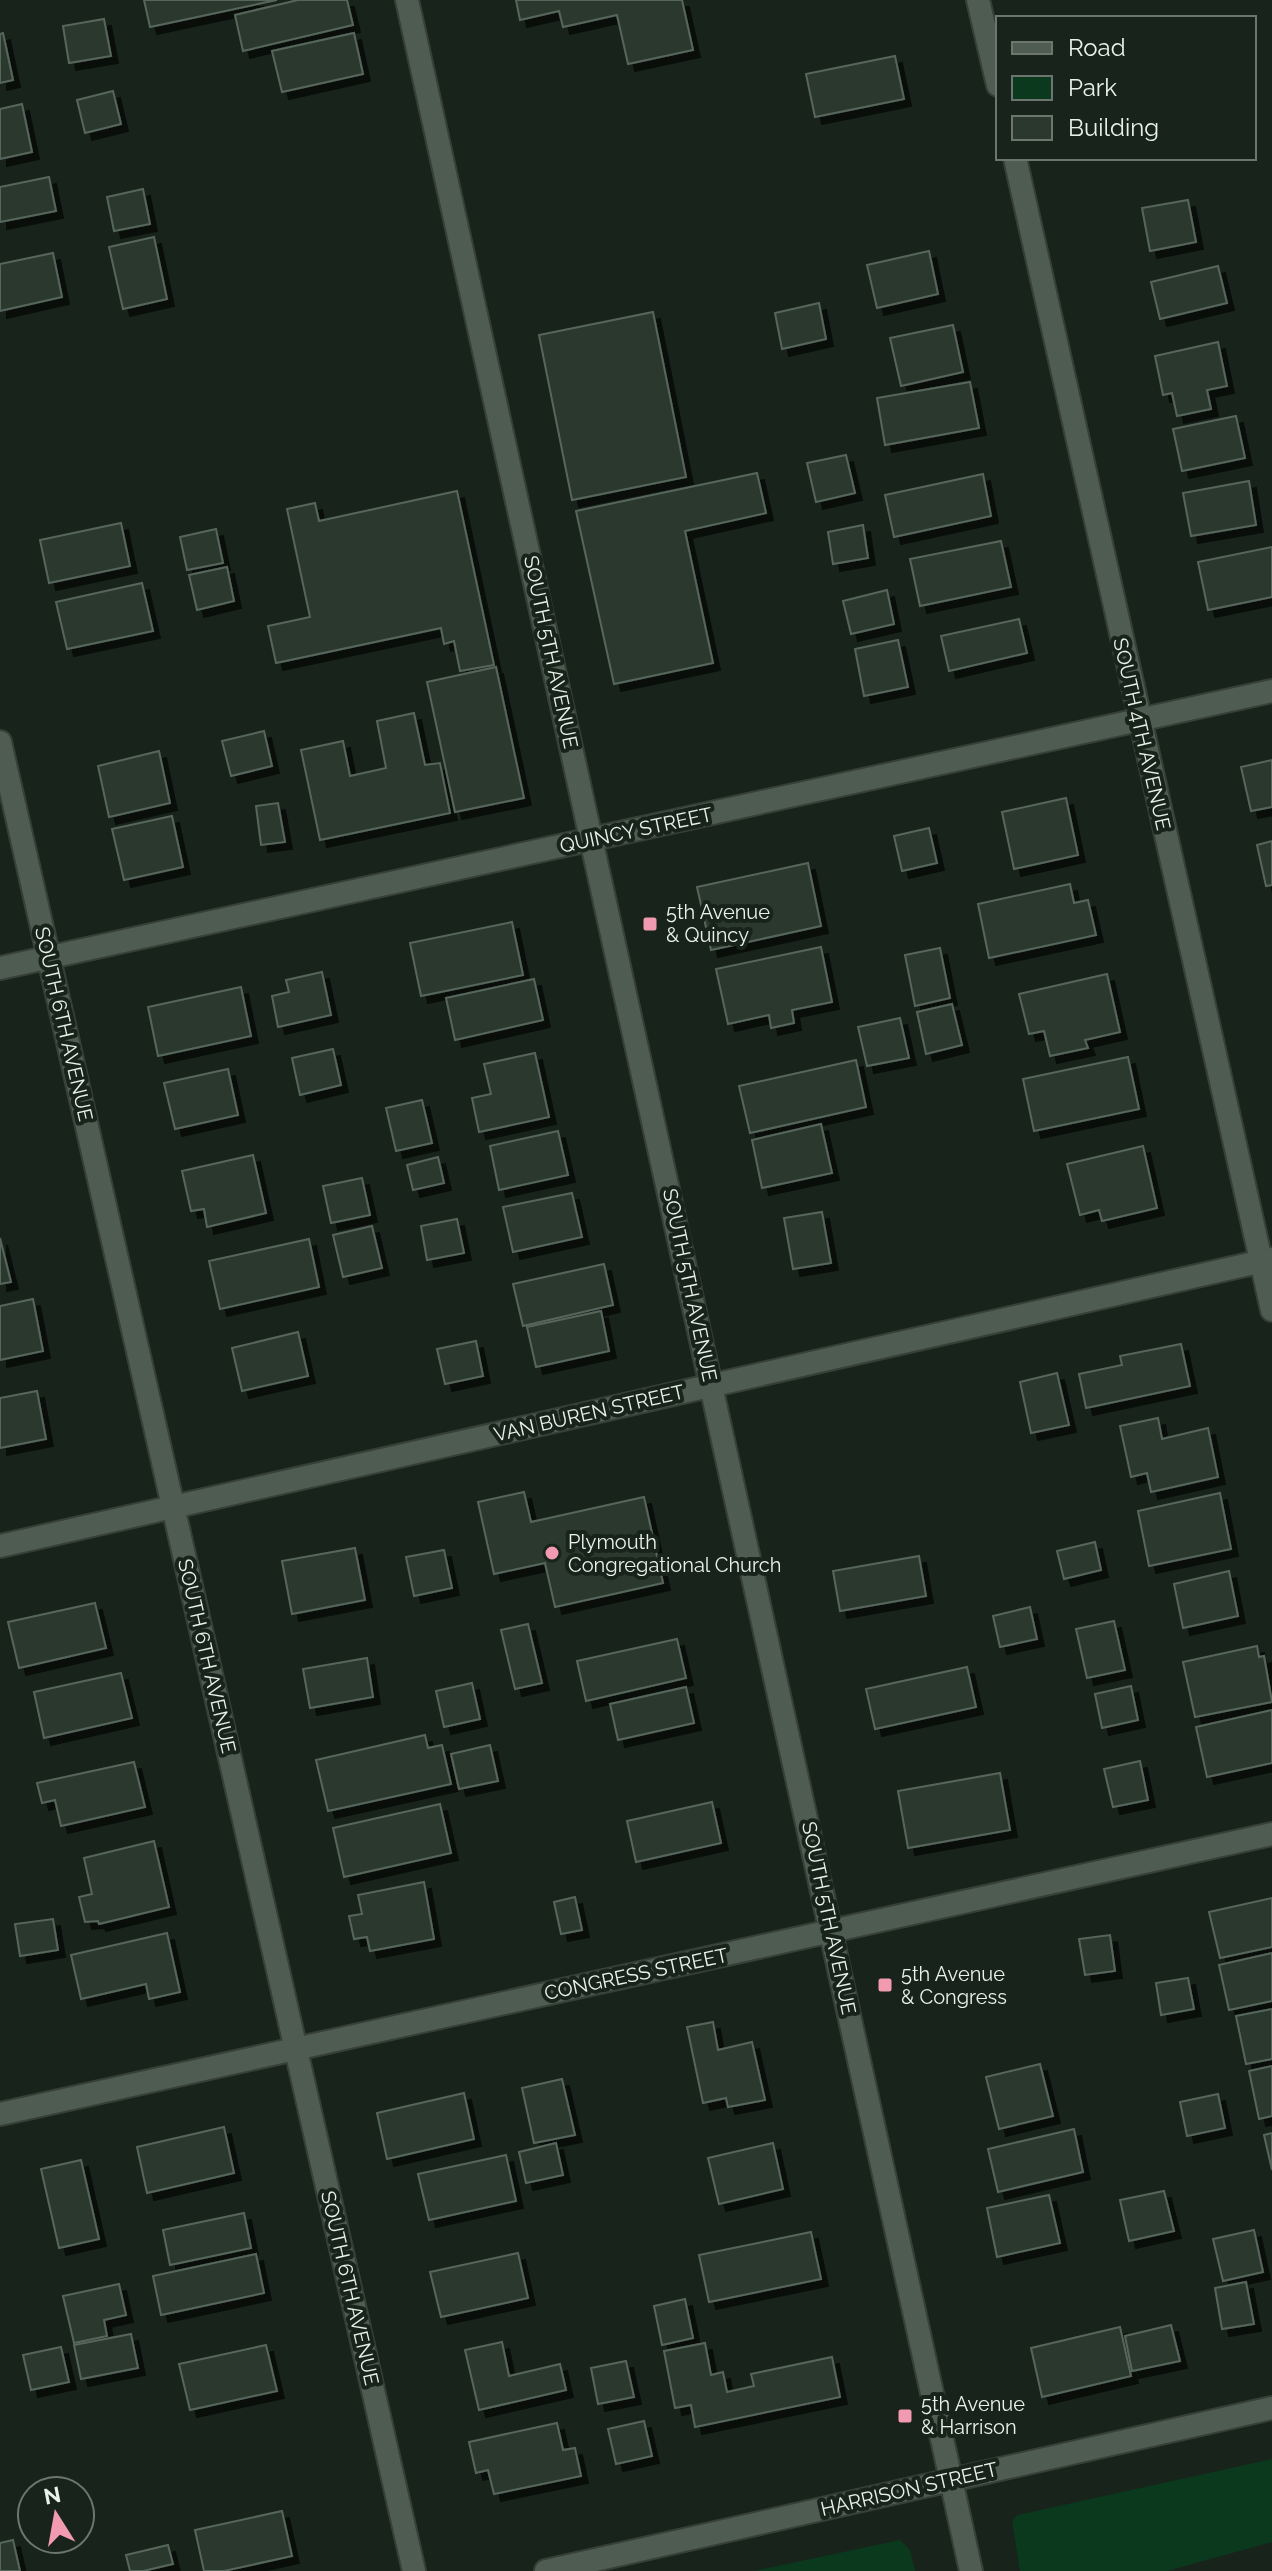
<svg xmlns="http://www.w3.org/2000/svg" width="1272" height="2571" viewBox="0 0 1272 2571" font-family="Raleway,sans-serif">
	<defs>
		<filter id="shadow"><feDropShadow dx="7" dy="7" stdDeviation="0" flood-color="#0009"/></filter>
	</defs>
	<rect width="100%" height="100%" fill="#18241b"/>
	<g fill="#0a391e">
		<path d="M 1272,2459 L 1272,2542 L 1167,2571 L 1020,2571 L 1012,2521 L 1018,2515 Z"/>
		<path d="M 900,2540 L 910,2550 L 915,2571 L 754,2571 Z"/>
	</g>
	<g fill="#2b382e" stroke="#57665b" stroke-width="2" filter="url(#shadow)">
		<path d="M 144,0 L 277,0 L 150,27 Z"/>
		<path d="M 298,0 L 347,0 L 353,25 L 243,51 L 235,15 Z"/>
		<path d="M 516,0 L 682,0 L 693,50 L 628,64 L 617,15 L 563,27 L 559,11 L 520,20 Z"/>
		<path d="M 104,19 L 111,56 L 69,63 L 63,26 Z"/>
		<path d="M 3,33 L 13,80 L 0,83 L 0,34 Z"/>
		<path d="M 354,33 L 363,74 L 282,92 L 272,51 Z"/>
		<path d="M 895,56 L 904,99 L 815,117 L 806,74 Z"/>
		<path d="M 113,91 L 121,124 L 85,133 L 77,100 Z"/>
		<path d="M 22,104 L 32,152 L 0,159 L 0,109 Z"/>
		<path d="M 49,177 L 56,211 L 0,222 L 0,187 Z"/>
		<path d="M 143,189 L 150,224 L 114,231 L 107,197 Z"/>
		<path d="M 1188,200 L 1196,242 L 1150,251 L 1142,208 Z"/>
		<path d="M 154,237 L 167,299 L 123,309 L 109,247 Z"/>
		<path d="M 929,251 L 938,294 L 877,308 L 867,265 Z"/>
		<path d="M 53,253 L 62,297 L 0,311 L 0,264 Z"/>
		<path d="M 1218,266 L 1227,303 L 1160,319 L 1151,282 Z"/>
		<path d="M 819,303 L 826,339 L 782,349 L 775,313 Z"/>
		<path d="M 653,312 L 686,477 L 572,500 L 539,335 Z"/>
		<path d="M 953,325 L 963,372 L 901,386 L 890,338 Z"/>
		<path d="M 1218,342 L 1227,386 L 1207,390 L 1211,409 L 1177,416 L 1172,393 L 1163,395 L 1155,356 Z"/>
		<path d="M 970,382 L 979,428 L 885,445 L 877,398 Z"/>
		<path d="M 1236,416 L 1245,458 L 1182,471 L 1173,429 Z"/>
		<path d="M 846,455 L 855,493 L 816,502 L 807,463 Z"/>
		<path d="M 757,473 L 766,513 L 685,531 L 713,663 L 614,684 L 576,511 Z"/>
		<path d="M 983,474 L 991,516 L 894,537 L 885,495 Z"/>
		<path d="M 1249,481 L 1256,525 L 1191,536 L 1183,493 Z"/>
		<path d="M 457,491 L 494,665 L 460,671 L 454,641 L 444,644 L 441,628 L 276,663 L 268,626 L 310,617 L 287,509 L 315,503 L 319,521 Z"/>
		<path d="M 121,523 L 130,566 L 49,583 L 40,540 Z"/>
		<path d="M 863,525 L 868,558 L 833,564 L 828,532 Z"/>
		<path d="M 216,529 L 223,563 L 187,570 L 180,537 Z"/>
		<path d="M 1001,541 L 1011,587 L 920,606 L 910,559 Z"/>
		<path d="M 1272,547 L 1272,597 L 1208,610 L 1198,562 Z"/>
		<path d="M 227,567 L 234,601 L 197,610 L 189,575 Z"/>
		<path d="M 142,583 L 153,631 L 67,649 L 56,602 Z"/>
		<path d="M 887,590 L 894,624 L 851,634 L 843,601 Z"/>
		<path d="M 1019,619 L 1027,653 L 949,671 L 941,636 Z"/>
		<path d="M 898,640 L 908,687 L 864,696 L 855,649 Z"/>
		<path d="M 496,667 L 524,798 L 455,812 L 427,682 Z"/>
		<path d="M 414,713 L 425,765 L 440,763 L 450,813 L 320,840 L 301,750 L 343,741 L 350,776 L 386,768 L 377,721 Z"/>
		<path d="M 264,731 L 272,766 L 231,776 L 222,741 Z"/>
		<path d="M 159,751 L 170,803 L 109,817 L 98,766 Z"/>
		<path d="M 1272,760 L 1272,807 L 1251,811 L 1241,767 Z"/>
		<path d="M 1066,798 L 1078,855 L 1014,869 L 1002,812 Z"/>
		<path d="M 278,803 L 285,842 L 261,845 L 256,806 Z"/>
		<path d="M 172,816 L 183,867 L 124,880 L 112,829 Z"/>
		<path d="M 929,828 L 937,863 L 902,871 L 894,836 Z"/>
		<path d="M 1272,841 L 1272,885 L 1266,886 L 1257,845 Z"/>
		<path d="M 808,863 L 821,926 L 711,950 L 697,887 Z"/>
		<path d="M 1070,884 L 1074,903 L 1088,900 L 1096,935 L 989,958 L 978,904 Z"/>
		<path d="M 512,922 L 523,975 L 421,996 L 410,943 Z"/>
		<path d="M 821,947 L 832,1002 L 792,1010 L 794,1023 L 771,1028 L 769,1015 L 728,1024 L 716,969 Z"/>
		<path d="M 940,948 L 950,998 L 915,1006 L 905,955 Z"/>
		<path d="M 322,972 L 331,1015 L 278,1027 L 272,996 L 289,992 L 286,980 Z"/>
		<path d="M 1107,974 L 1120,1032 L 1085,1040 L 1088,1048 L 1050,1056 L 1044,1031 L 1029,1034 L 1019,994 Z"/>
		<path d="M 534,979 L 543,1020 L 455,1040 L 446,998 Z"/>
		<path d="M 241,987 L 251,1036 L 158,1056 L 148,1007 Z"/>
		<path d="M 952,1004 L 962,1045 L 926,1054 L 917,1012 Z"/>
		<path d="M 900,1018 L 909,1058 L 867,1066 L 858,1027 Z"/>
		<path d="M 333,1049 L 341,1085 L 300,1095 L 292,1058 Z"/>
		<path d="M 535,1053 L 549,1117 L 479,1132 L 472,1098 L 491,1094 L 484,1064 Z"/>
		<path d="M 1128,1057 L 1139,1109 L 1034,1131 L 1023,1079 Z"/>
		<path d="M 856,1060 L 866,1107 L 750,1133 L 739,1086 Z"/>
		<path d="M 228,1069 L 238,1115 L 175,1129 L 164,1083 Z"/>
		<path d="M 422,1100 L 432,1143 L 396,1151 L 386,1108 Z"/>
		<path d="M 821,1124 L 832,1173 L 762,1188 L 752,1140 Z"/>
		<path d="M 558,1131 L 568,1175 L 499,1190 L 490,1146 Z"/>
		<path d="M 1143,1146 L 1157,1208 L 1102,1221 L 1099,1210 L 1080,1215 L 1067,1164 Z"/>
		<path d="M 253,1155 L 266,1213 L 207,1227 L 204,1209 L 191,1211 L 182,1171 Z"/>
		<path d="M 438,1157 L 444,1183 L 413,1190 L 407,1165 Z"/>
		<path d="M 362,1178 L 370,1215 L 331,1223 L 323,1186 Z"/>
		<path d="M 572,1193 L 582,1237 L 513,1252 L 503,1207 Z"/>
		<path d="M 822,1212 L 831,1263 L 793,1269 L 784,1218 Z"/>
		<path d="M 457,1219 L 464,1253 L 427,1260 L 421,1226 Z"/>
		<path d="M 372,1226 L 382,1268 L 343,1277 L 333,1235 Z"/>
		<path d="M 0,1238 L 11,1282 L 0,1284 Z"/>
		<path d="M 309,1239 L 319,1287 L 220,1309 L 209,1261 Z"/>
		<path d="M 604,1264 L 613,1305 L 523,1326 L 513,1284 Z"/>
		<path d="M 33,1299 L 43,1351 L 0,1360 L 0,1306 Z"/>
		<path d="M 601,1311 L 609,1351 L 536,1367 L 527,1327 Z"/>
		<path d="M 298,1332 L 308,1376 L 242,1391 L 232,1348 Z"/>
		<path d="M 476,1341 L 483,1376 L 445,1384 L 437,1349 Z"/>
		<path d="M 1181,1344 L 1190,1386 L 1086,1408 L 1079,1374 L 1122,1365 L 1120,1356 Z"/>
		<path d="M 1057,1373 L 1069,1425 L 1031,1433 L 1020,1382 Z"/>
		<path d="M 37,1391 L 46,1439 L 0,1448 L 0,1398 Z"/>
		<path d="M 1158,1418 L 1162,1439 L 1208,1428 L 1218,1477 L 1151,1492 L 1147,1473 L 1131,1477 L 1120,1426 Z"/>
		<path d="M 524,1492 L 531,1522 L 644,1497 L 663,1583 L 555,1607 L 545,1563 L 494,1574 L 478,1502 Z"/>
		<path d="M 1220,1493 L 1231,1549 L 1149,1566 L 1138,1511 Z"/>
		<path d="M 1095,1542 L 1101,1570 L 1064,1579 L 1057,1551 Z"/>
		<path d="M 355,1548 L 365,1600 L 292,1614 L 282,1561 Z"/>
		<path d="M 444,1550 L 452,1588 L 414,1596 L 406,1557 Z"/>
		<path d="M 919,1556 L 926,1596 L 840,1611 L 833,1571 Z"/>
		<path d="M 1229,1571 L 1238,1616 L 1183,1628 L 1174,1584 Z"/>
		<path d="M 95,1603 L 106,1648 L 19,1668 L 8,1622 Z"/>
		<path d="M 1030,1607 L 1037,1639 L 1000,1647 L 993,1616 Z"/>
		<path d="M 1114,1621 L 1125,1670 L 1087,1678 L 1076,1629 Z"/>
		<path d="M 528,1624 L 542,1683 L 515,1689 L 501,1630 Z"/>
		<path d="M 677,1639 L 686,1678 L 586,1701 L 577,1661 Z"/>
		<path d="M 1257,1646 L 1259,1657 L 1264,1656 L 1272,1702 L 1195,1717 L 1183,1662 Z"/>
		<path d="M 367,1658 L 373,1697 L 310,1708 L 303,1669 Z"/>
		<path d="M 967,1667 L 976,1707 L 875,1729 L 866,1689 Z"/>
		<path d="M 121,1673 L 132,1718 L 44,1738 L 34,1692 Z"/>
		<path d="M 472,1683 L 480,1719 L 444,1727 L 436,1691 Z"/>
		<path d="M 1131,1686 L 1138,1720 L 1102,1728 L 1095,1694 Z"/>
		<path d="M 686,1687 L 694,1723 L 618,1740 L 610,1704 Z"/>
		<path d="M 1272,1710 L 1272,1763 L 1207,1777 L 1196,1727 Z"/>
		<path d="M 425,1735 L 428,1748 L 442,1745 L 451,1784 L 328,1811 L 316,1760 Z"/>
		<path d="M 490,1745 L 498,1781 L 459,1789 L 451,1754 Z"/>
		<path d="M 1140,1761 L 1148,1800 L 1113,1807 L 1104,1769 Z"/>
		<path d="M 134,1762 L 145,1807 L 61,1826 L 55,1800 L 42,1803 L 37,1783 Z"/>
		<path d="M 1000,1773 L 1010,1830 L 908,1848 L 898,1791 Z"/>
		<path d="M 712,1802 L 721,1843 L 636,1862 L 627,1821 Z"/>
		<path d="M 440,1804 L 451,1853 L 344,1877 L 333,1828 Z"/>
		<path d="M 154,1841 L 169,1907 L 99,1924 L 98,1921 L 85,1922 L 79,1897 L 92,1894 L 84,1858 Z"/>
		<path d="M 424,1882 L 434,1939 L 370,1951 L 367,1937 L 354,1939 L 349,1916 L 362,1914 L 358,1895 Z"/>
		<path d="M 575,1897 L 582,1930 L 561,1934 L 554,1902 Z"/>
		<path d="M 1272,1898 L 1272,1947 L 1220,1958 L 1209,1912 Z"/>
		<path d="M 53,1919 L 58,1950 L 20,1956 L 15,1924 Z"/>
		<path d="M 167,1933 L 180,1992 L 149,1999 L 146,1984 L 81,1999 L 71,1955 Z"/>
		<path d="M 1110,1935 L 1115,1971 L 1085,1975 L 1079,1939 Z"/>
		<path d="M 1272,1953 L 1272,2001 L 1229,2010 L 1219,1965 Z"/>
		<path d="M 1188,1978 L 1194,2009 L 1161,2015 L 1156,1983 Z"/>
		<path d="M 1272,2009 L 1272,2059 L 1246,2064 L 1236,2016 Z"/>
		<path d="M 713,2022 L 718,2050 L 752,2042 L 765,2100 L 728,2107 L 726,2098 L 703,2103 L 687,2027 Z"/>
		<path d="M 1040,2064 L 1053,2116 L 999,2129 L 986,2077 Z"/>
		<path d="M 1272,2066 L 1272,2116 L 1259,2119 L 1249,2071 Z"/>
		<path d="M 562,2079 L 575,2135 L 534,2143 L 522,2088 Z"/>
		<path d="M 464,2093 L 474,2139 L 387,2159 L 377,2113 Z"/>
		<path d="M 1218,2094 L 1225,2128 L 1187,2136 L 1180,2102 Z"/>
		<path d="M 224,2127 L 234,2173 L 147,2193 L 137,2147 Z"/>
		<path d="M 1074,2129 L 1083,2172 L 998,2192 L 988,2149 Z"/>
		<path d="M 1272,2133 L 1272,2170 L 1264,2135 Z"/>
		<path d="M 556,2143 L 563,2175 L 526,2183 L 519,2152 Z"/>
		<path d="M 773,2143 L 783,2189 L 719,2204 L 708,2158 Z"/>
		<path d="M 506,2155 L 516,2201 L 429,2220 L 418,2174 Z"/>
		<path d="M 81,2160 L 99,2239 L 59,2248 L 41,2169 Z"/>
		<path d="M 1164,2191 L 1174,2231 L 1129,2241 L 1120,2200 Z"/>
		<path d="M 1049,2195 L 1060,2243 L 997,2257 L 987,2208 Z"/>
		<path d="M 244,2213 L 251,2248 L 170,2265 L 163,2230 Z"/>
		<path d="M 1254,2230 L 1263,2272 L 1223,2281 L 1213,2239 Z"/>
		<path d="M 811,2232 L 821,2279 L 709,2302 L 699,2255 Z"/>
		<path d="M 518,2253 L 528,2298 L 441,2317 L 430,2272 Z"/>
		<path d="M 256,2254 L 264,2293 L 161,2315 L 153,2276 Z"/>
		<path d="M 1246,2282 L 1254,2324 L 1222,2329 L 1215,2288 Z"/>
		<path d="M 119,2284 L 126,2315 L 104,2320 L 107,2336 L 74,2343 L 63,2296 Z"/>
		<path d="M 685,2299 L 693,2338 L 662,2345 L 654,2306 Z"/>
		<path d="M 1171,2325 L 1180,2361 L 1132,2371 L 1125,2336 Z"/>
		<path d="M 1120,2327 L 1131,2376 L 1042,2397 L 1031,2348 Z"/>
		<path d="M 131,2334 L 138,2368 L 81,2379 L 74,2345 Z"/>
		<path d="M 502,2342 L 509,2376 L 560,2364 L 566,2390 L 479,2410 L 465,2350 Z"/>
		<path d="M 705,2343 L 711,2375 L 723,2372 L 727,2392 L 754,2386 L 751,2374 L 832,2357 L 840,2397 L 695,2427 L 691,2405 L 675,2408 L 664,2351 Z"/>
		<path d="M 266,2345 L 277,2391 L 190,2410 L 179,2364 Z"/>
		<path d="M 61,2347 L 69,2382 L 31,2390 L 23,2355 Z"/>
		<path d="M 626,2361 L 634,2397 L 598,2404 L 591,2368 Z"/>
		<path d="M 644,2421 L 652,2456 L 616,2464 L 608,2429 Z"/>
		<path d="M 557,2423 L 563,2450 L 575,2448 L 581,2476 L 494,2494 L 488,2470 L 476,2473 L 469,2442 Z"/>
		<path d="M 282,2511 L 292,2556 L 224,2571 L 204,2571 L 195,2530 Z"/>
		<path d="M 13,2540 L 20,2571 L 0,2571 L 0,2543 Z"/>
		<path d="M 168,2545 L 173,2564 L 143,2571 L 130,2571 L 126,2555 Z"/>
	</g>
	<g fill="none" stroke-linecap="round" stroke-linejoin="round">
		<defs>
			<g id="minor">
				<path d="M 978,0 L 998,85"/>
				<path d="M 1015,158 L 1272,1310"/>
				<path d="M 0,742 L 414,2571"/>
				<path d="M 0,968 L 1272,691"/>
				<path d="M 0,1546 L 1272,1259"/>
				<path d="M 0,2114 L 1272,1834"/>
			</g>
			<g id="tertiary">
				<path d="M 407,0 L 971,2571"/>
				<path d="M 546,2571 L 1272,2408"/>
			</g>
		</defs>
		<use href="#minor" stroke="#363f38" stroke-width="26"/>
		<use href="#tertiary" stroke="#363f38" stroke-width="26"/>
		<use href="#minor" stroke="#4e5c52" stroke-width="22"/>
		<use href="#tertiary" stroke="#4e5c52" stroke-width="22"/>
	</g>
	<g fill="#f29ab0" stroke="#18241b" stroke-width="3">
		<rect x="642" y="916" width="16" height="16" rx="4"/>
		<circle cx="552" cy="1553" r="8"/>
		<rect x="877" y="1977" width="16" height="16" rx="4"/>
		<rect x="897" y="2408" width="16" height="16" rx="4"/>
	</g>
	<g text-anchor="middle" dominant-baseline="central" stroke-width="8" stroke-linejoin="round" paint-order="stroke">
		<g font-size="20" fill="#e9f1eb" stroke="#18241b">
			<text transform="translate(551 652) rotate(78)">SOUTH 5TH AVENUE</text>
			<text transform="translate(1142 734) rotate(77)">SOUTH 4TH AVENUE</text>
			<text transform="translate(636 830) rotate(-12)">QUINCY STREET</text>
			<text transform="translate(64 1024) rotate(77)">SOUTH 6TH AVENUE</text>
			<text transform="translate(690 1285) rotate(78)">SOUTH 5TH AVENUE</text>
			<text transform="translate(589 1413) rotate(-13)">VAN BUREN STREET</text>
			<text transform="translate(207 1656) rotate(77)">SOUTH 6TH AVENUE</text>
			<text transform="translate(829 1918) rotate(78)">SOUTH 5TH AVENUE</text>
			<text transform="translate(636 1974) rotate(-12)">CONGRESS STREET</text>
			<text transform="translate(350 2288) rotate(77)">SOUTH 6TH AVENUE</text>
			<text transform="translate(909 2489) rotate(-13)">HARRISON STREET</text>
		</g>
		<g font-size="20" fill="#e9f1eb" stroke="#18241b" text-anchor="start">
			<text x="666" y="912">5th Avenue<tspan x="666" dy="23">&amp; Quincy</tspan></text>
			<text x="568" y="1542">Plymouth<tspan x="568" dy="23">Congregational Church</tspan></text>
			<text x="901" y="1974">5th Avenue<tspan x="901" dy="23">&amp; Congress</tspan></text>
			<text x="921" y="2404">5th Avenue<tspan x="921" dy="23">&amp; Harrison</tspan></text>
		</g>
	</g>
	<rect x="996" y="16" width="260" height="144" fill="#18241b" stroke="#6c766e" stroke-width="2"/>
	<rect x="1012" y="42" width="40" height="12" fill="#4e5c52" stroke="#6c766e" stroke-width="2"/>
	<text x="1068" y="56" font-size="24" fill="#e9f1eb">Road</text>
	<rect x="1012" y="76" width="40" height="24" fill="#0a391e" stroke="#6c766e" stroke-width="2"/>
	<text x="1068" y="96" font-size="24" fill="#e9f1eb">Park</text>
	<rect x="1012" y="116" width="40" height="24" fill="#2b382e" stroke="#6c766e" stroke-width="2"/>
	<text x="1068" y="136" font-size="24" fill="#e9f1eb">Building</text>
	<g transform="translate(56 2515) rotate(349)"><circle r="38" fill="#18241b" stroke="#6c766e" stroke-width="2"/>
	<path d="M0-6L14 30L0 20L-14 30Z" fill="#f29ab0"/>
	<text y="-12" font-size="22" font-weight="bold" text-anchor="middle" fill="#e9f1eb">N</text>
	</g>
</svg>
